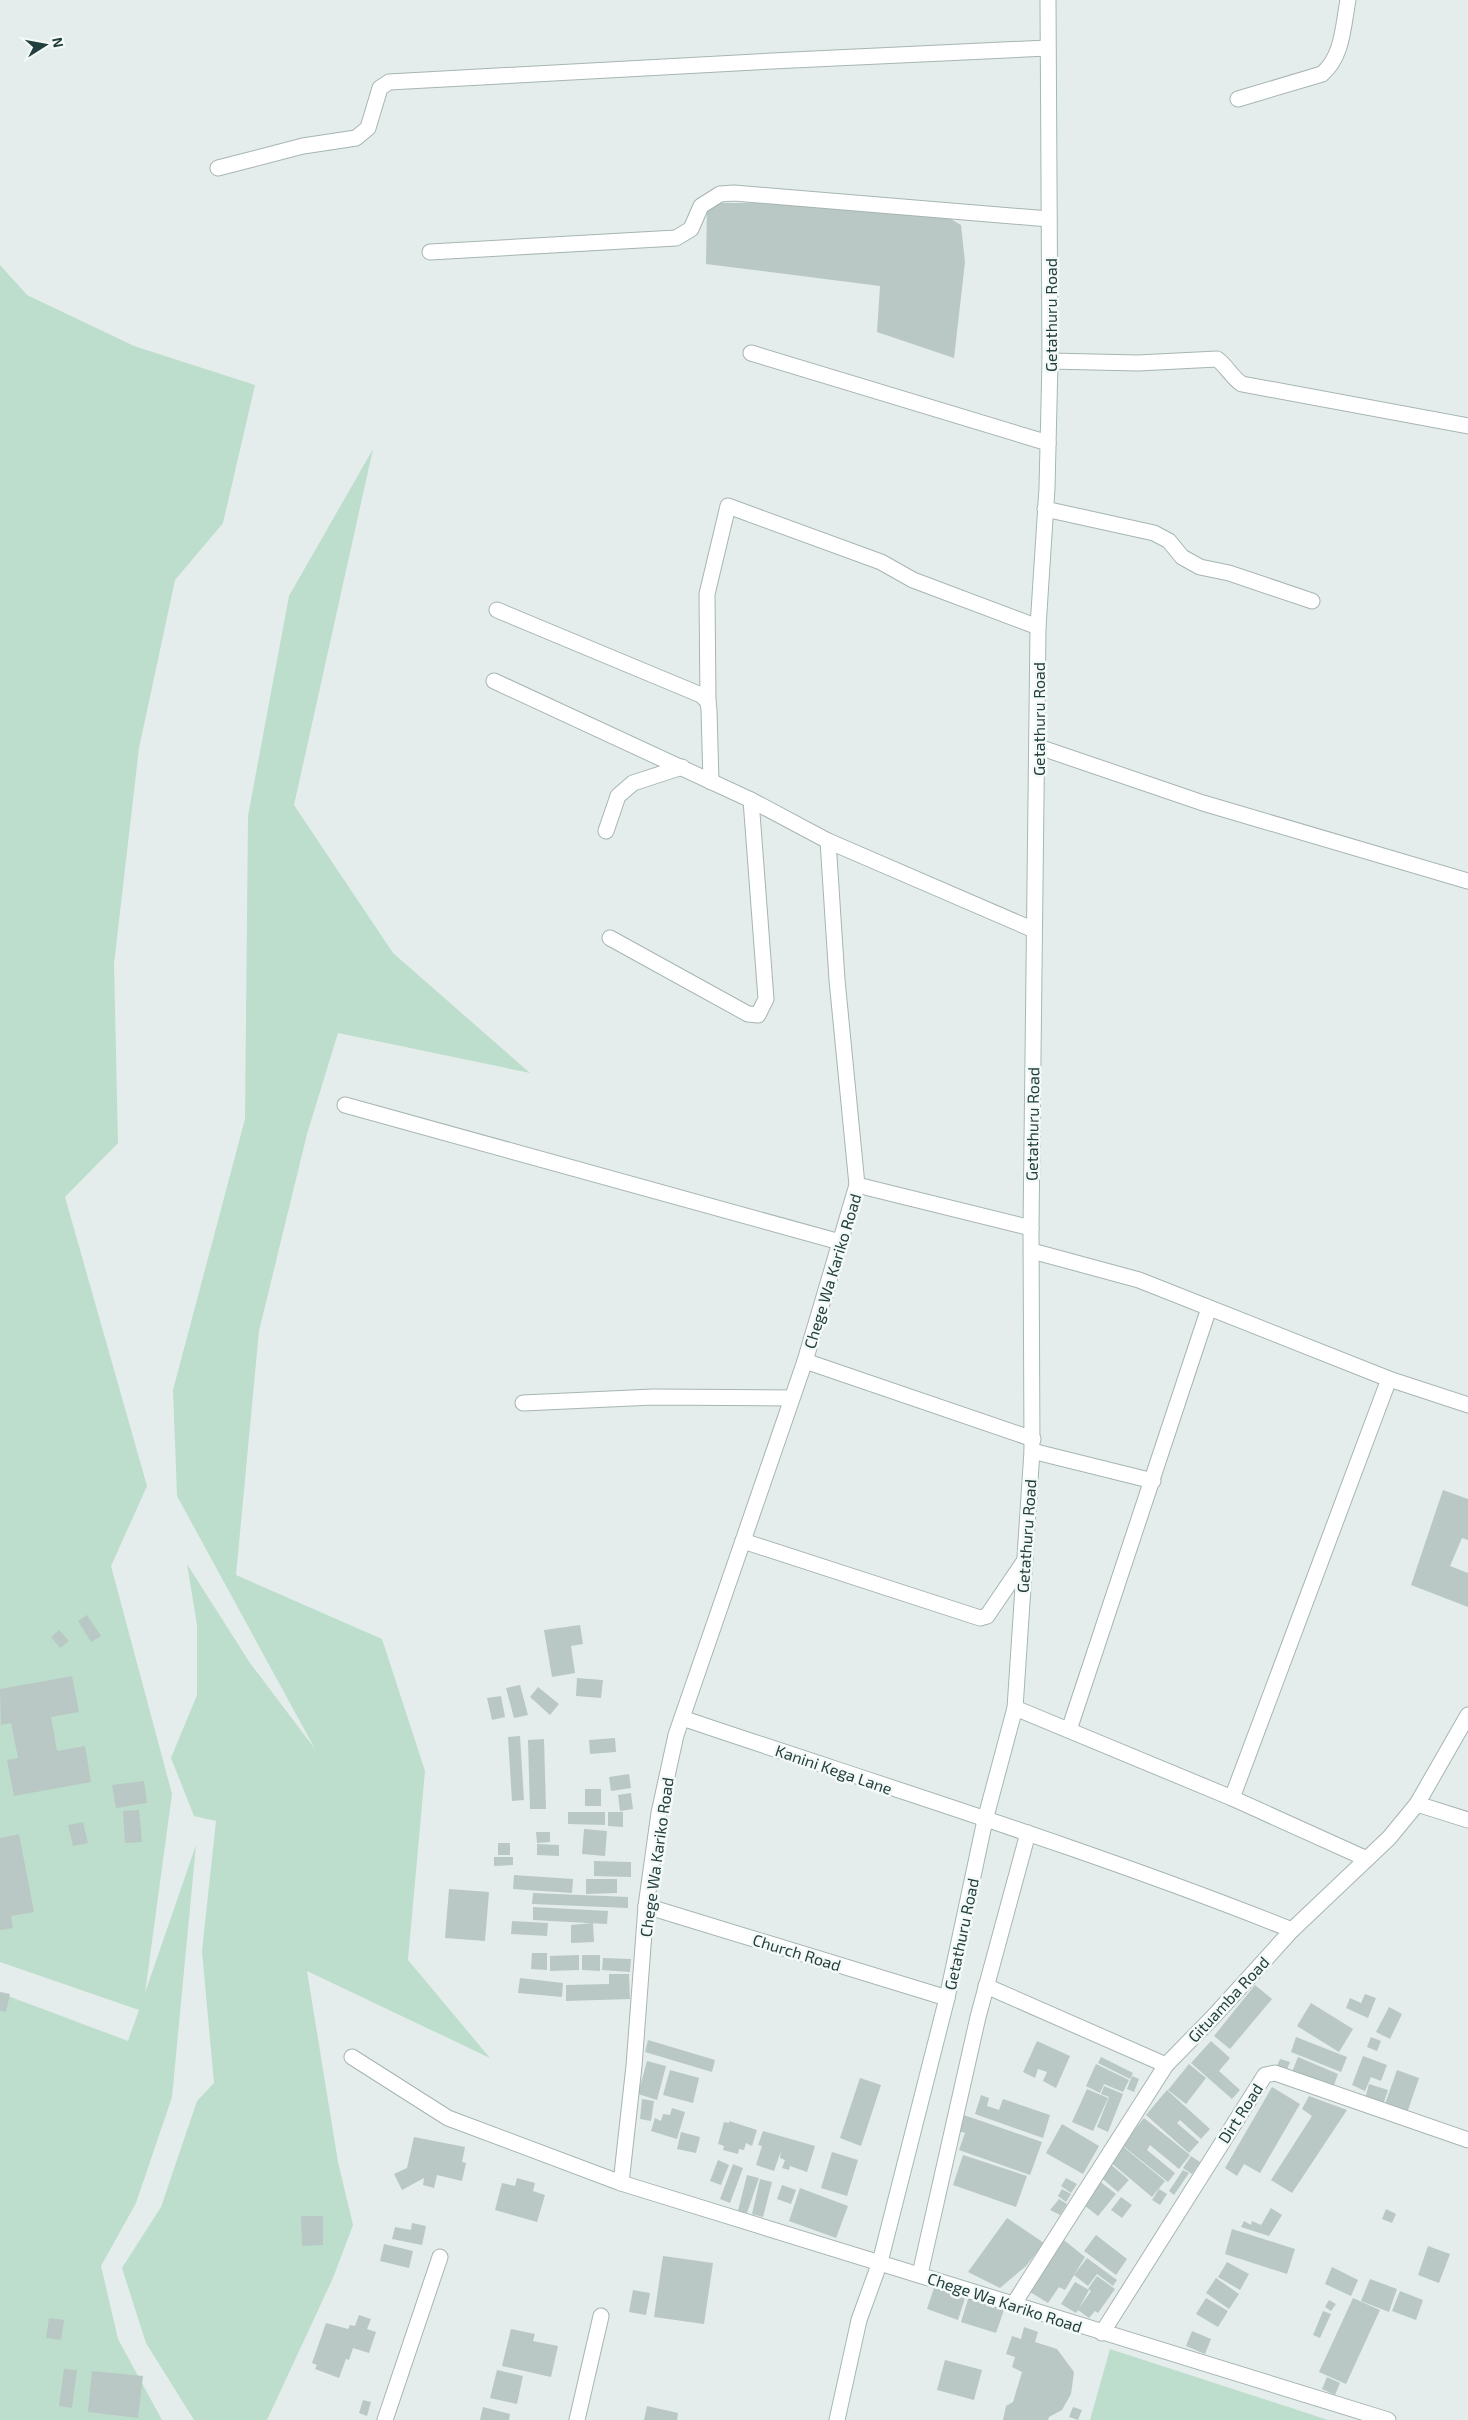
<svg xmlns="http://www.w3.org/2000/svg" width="1468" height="2420" viewBox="0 0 1468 2420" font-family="'Exo 2',sans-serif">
	<rect width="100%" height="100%" fill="#e4edeb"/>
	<g fill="#bddecc">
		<path d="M 0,265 L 27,295 L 134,346 L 255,385 L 223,523 L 175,580 L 139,748 L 114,964 L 118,1143 L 65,1197 L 147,1486 L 111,1566 L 172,1794 L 145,1993 L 196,1845 L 172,2097 L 136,2203 L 101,2266 L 118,2339 L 162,2420 L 0,2420 L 0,1993 L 128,2041 L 139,2010 L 0,1962 Z"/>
		<path d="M 373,449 L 294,805 L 393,953 L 530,1073 L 338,1033 L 307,1134 L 259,1331 L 236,1575 L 382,1639 L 425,1771 L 408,1960 L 490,2058 L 307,1971 L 338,2162 L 353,2225 L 333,2278 L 267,2420 L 194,2420 L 146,2343 L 122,2268 L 161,2207 L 197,2101 L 214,2083 L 202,1951 L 216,1821 L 194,1816 L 171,1758 L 197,1695 L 197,1625 L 187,1564 L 250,1663 L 315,1749 L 177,1496 L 173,1390 L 245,1119 L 248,816 L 289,596 Z"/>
		<path d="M 1110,2349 L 1328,2420 L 1090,2420 Z"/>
	</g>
	<g fill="#b9c8c5">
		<path d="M 707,203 L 785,203 L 951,219 L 961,225 L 965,262 L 954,358 L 877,332 L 880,286 L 706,264 Z"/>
		<path d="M 1443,1490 L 1468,1499 L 1468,1540 L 1462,1538 L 1450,1566 L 1468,1573 L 1468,1607 L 1411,1585 Z"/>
		<path d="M 87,1615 L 101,1636 L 91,1642 L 78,1621 Z"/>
		<path d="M 580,1625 L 583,1644 L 571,1646 L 575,1673 L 552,1677 L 544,1630 Z"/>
		<path d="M 59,1630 L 69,1641 L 60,1648 L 51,1637 Z"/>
		<path d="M 72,1676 L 79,1712 L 51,1717 L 57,1751 L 85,1746 L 91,1782 L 14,1796 L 7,1760 L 18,1758 L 11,1723 L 1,1725 L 0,1689 Z"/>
		<path d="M 577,1678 L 603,1680 L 601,1698 L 576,1696 Z"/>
		<path d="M 520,1685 L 528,1715 L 514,1718 L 506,1688 Z"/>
		<path d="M 538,1687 L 559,1704 L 550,1715 L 530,1697 Z"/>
		<path d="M 501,1696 L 505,1717 L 492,1720 L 487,1698 Z"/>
		<path d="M 520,1736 L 524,1800 L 512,1801 L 508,1737 Z"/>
		<path d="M 615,1738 L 616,1752 L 590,1754 L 589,1740 Z"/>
		<path d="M 544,1739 L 546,1809 L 530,1809 L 528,1740 Z"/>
		<path d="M 629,1774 L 631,1788 L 611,1791 L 609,1777 Z"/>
		<path d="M 144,1781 L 147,1803 L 116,1808 L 112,1785 Z"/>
		<rect x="585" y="1789" width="16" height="17"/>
		<path d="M 631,1793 L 633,1809 L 620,1811 L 618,1795 Z"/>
		<path d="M 139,1810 L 142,1842 L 125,1843 L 123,1811 Z"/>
		<path d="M 568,1812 L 605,1812 L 605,1825 L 568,1824 Z"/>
		<path d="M 608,1812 L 623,1812 L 623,1827 L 608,1826 Z"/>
		<path d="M 83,1822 L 88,1843 L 73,1846 L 68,1825 Z"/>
		<path d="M 584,1829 L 607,1831 L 605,1856 L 582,1854 Z"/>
		<path d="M 536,1832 L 550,1832 L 550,1842 L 537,1843 Z"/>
		<path d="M 19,1834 L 34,1912 L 11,1916 L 13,1928 L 0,1930 L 0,1838 Z"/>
		<rect x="498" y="1843" width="12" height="12"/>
		<path d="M 537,1844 L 559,1845 L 559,1856 L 537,1855 Z"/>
		<path d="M 494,1857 L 513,1857 L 513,1865 L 494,1866 Z"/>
		<path d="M 594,1861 L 631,1862 L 631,1877 L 594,1876 Z"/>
		<path d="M 514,1875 L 573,1879 L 572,1893 L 513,1889 Z"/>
		<path d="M 586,1879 L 617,1879 L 617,1893 L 586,1894 Z"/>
		<path d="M 449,1889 L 489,1892 L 485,1941 L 445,1938 Z"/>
		<path d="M 533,1893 L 628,1897 L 628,1908 L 532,1904 Z"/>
		<path d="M 533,1907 L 608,1911 L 607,1924 L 533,1920 Z"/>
		<path d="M 512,1921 L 548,1923 L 547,1936 L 511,1934 Z"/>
		<path d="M 593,1923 L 594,1942 L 571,1943 L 571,1925 Z"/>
		<path d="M 532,1953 L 547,1953 L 547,1970 L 531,1969 Z"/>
		<path d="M 579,1955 L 579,1970 L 550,1971 L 550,1956 Z"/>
		<path d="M 582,1955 L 600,1955 L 600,1971 L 582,1970 Z"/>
		<path d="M 603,1958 L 631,1959 L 630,1972 L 602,1970 Z"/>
		<path d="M 609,1974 L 629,1974 L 630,1999 L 566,2001 L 566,1985 L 609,1984 Z"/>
		<path d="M 520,1978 L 563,1983 L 562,1997 L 518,1993 Z"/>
		<path d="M 1255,1985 L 1272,1999 L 1230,2049 L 1214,2036 Z"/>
		<path d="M 0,1992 L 10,1994 L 6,2012 L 0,2011 Z"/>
		<path d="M 1365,1994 L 1376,1998 L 1368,2018 L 1346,2008 L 1350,1998 L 1361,2003 Z"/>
		<path d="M 1311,2003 L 1353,2029 L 1339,2052 L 1297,2026 Z"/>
		<path d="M 1389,2007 L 1402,2014 L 1390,2039 L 1376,2032 Z"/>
		<path d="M 1296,2037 L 1347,2057 L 1341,2072 L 1291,2052 Z"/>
		<path d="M 1371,2037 L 1381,2041 L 1377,2051 L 1367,2047 Z"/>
		<path d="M 648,2040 L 715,2060 L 712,2072 L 645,2052 Z"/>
		<path d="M 1037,2041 L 1070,2056 L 1056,2088 L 1043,2081 L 1047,2072 L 1038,2069 L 1035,2078 L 1023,2072 Z"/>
		<path d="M 1211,2041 L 1230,2058 L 1219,2071 L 1240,2090 L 1232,2099 L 1191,2063 Z"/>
		<path d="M 1363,2056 L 1387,2065 L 1381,2081 L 1371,2077 L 1365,2091 L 1352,2085 Z"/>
		<path d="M 1101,2057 L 1133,2073 L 1130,2079 L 1098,2063 Z"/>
		<path d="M 1298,2057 L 1338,2074 L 1333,2088 L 1292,2072 Z"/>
		<path d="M 1280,2059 L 1290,2062 L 1286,2072 L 1276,2068 Z"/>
		<path d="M 647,2061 L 666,2066 L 657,2100 L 638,2094 Z"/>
		<path d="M 1096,2064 L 1129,2080 L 1123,2092 L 1104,2084 L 1100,2093 L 1086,2086 Z"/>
		<path d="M 1189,2064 L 1206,2078 L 1186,2104 L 1168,2090 Z"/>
		<path d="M 670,2070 L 699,2078 L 693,2103 L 663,2095 Z"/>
		<path d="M 1397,2070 L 1419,2078 L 1407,2113 L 1385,2104 Z"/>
		<path d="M 1132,2076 L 1139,2079 L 1134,2092 L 1127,2089 Z"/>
		<path d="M 860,2078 L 881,2085 L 861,2146 L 840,2138 Z"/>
		<path d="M 1369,2084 L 1388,2090 L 1383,2105 L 1365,2099 Z"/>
		<path d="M 1104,2086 L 1123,2094 L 1108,2132 L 1097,2127 L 1109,2097 L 1101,2094 Z"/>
		<path d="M 1272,2087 L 1300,2104 L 1260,2173 L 1244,2164 L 1237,2176 L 1225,2168 Z"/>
		<path d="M 1087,2089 L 1108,2098 L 1093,2131 L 1072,2122 Z"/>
		<path d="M 1167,2090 L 1210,2129 L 1201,2139 L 1180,2120 L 1177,2123 L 1199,2142 L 1189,2153 L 1146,2115 Z"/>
		<path d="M 981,2095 L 989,2098 L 987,2106 L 999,2110 L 1003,2099 L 1050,2115 L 1043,2138 L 975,2114 Z"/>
		<path d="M 1309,2096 L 1347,2110 L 1292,2193 L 1271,2180 L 1312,2116 L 1302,2109 Z"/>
		<path d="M 642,2099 L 654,2101 L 651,2121 L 640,2119 Z"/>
		<path d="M 672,2108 L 685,2112 L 677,2139 L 651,2131 L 655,2118 L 661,2121 L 663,2114 L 670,2115 Z"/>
		<path d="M 961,2114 L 1042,2142 L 1030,2175 L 959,2150 L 965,2133 L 955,2130 Z"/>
		<path d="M 1144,2118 L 1190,2155 L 1179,2169 L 1150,2145 L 1147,2150 L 1175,2173 L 1168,2182 L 1122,2145 Z"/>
		<path d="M 729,2121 L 757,2130 L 752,2146 L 746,2143 L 744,2150 L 739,2149 L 738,2154 L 723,2150 L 724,2146 L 718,2144 L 724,2122 L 729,2123 Z"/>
		<path d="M 1062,2124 L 1099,2146 L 1083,2174 L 1046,2153 Z"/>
		<path d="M 763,2131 L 815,2146 L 807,2172 L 790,2166 L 789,2170 L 782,2168 L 785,2160 L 780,2158 L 781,2151 L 774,2171 L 756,2165 L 762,2146 L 758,2145 Z"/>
		<path d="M 681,2132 L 700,2137 L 696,2153 L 677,2149 Z"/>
		<path d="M 414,2137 L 465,2147 L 462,2162 L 466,2163 L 462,2181 L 437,2175 L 434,2188 L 423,2185 L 424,2178 L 402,2190 L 394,2174 L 407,2168 Z"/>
		<path d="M 1121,2145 L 1165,2181 L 1152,2197 L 1109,2161 Z"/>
		<path d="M 832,2152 L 858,2160 L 847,2196 L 821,2188 Z"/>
		<path d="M 963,2155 L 1027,2176 L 1016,2207 L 953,2185 Z"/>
		<path d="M 1191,2156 L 1200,2162 L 1192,2174 L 1183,2168 Z"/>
		<path d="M 718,2160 L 729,2165 L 721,2185 L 710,2181 Z"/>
		<path d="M 1109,2163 L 1129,2180 L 1118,2192 L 1098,2175 Z"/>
		<path d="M 733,2164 L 743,2168 L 730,2203 L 720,2199 Z"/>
		<path d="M 1183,2170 L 1189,2173 L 1174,2195 L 1169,2191 Z"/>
		<path d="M 747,2175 L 759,2178 L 747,2213 L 738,2211 Z"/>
		<path d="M 517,2178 L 535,2183 L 533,2191 L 545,2195 L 537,2222 L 495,2210 L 502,2183 L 515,2186 Z"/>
		<path d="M 1066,2178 L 1077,2184 L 1071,2193 L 1061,2186 Z"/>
		<path d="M 760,2179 L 772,2182 L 763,2217 L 752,2214 Z"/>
		<path d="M 1098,2180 L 1116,2194 L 1098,2216 L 1080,2202 Z"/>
		<path d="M 782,2185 L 796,2190 L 791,2204 L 777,2199 Z"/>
		<path d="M 800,2188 L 848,2206 L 836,2238 L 789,2221 Z"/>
		<path d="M 1062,2189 L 1071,2194 L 1066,2202 L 1058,2196 Z"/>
		<path d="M 1159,2189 L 1167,2194 L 1160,2205 L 1152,2200 Z"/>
		<path d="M 1121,2197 L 1132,2205 L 1122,2218 L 1111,2210 Z"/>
		<path d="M 1059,2199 L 1067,2204 L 1060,2215 L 1050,2210 Z"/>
		<path d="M 1271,2208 L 1282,2215 L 1269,2236 L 1241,2227 L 1244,2221 L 1251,2225 L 1252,2221 L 1261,2225 Z"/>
		<path d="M 1386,2209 L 1396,2214 L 1392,2223 L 1382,2219 Z"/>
		<path d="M 301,2216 L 323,2216 L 323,2245 L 302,2246 Z"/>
		<path d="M 1007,2218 L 1044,2243 L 1026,2266 L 1000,2288 L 968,2272 Z"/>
		<path d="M 412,2223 L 426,2226 L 422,2245 L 392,2239 L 395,2227 L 411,2230 Z"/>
		<path d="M 1232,2229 L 1295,2249 L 1287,2274 L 1225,2254 Z"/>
		<path d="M 1096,2235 L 1127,2259 L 1116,2275 L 1084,2251 Z"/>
		<path d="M 1060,2237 L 1085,2257 L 1065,2290 L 1059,2287 L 1048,2303 L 1027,2290 Z"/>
		<path d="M 384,2244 L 413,2251 L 409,2268 L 380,2261 Z"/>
		<path d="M 1428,2246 L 1450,2254 L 1439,2283 L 1418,2275 Z"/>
		<path d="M 663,2256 L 713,2263 L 704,2324 L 654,2317 Z"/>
		<path d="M 1087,2258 L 1117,2280 L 1113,2286 L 1097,2274 L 1088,2286 L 1074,2275 Z"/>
		<path d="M 1227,2262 L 1249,2274 L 1240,2290 L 1218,2277 Z"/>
		<path d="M 1332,2267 L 1358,2280 L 1351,2296 L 1325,2284 Z"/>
		<path d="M 1097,2276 L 1115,2289 L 1098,2313 L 1095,2311 L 1089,2318 L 1078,2310 L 1076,2313 L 1061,2304 L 1075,2282 L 1089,2290 L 1079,2308 L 1091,2291 L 1088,2289 Z"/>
		<path d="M 1216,2278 L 1239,2294 L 1229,2309 L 1206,2293 Z"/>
		<path d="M 1370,2279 L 1397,2289 L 1389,2312 L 1361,2301 Z"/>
		<path d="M 935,2285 L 966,2295 L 958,2320 L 927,2309 Z"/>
		<path d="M 633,2290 L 650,2293 L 646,2315 L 629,2312 Z"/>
		<path d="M 1400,2291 L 1423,2300 L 1416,2320 L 1392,2311 Z"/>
		<path d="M 969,2296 L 1005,2307 L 996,2333 L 961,2322 Z"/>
		<path d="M 1206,2298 L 1228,2311 L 1218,2327 L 1196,2314 Z"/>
		<path d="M 1353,2298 L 1380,2310 L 1346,2384 L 1319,2372 Z"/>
		<path d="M 1329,2300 L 1336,2304 L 1331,2311 L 1325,2307 Z"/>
		<path d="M 1323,2311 L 1331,2314 L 1320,2338 L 1313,2335 Z"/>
		<path d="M 359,2315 L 371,2319 L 367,2329 L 376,2332 L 369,2353 L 353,2348 L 349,2360 L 346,2359 L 339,2378 L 315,2369 L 317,2365 L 312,2363 L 326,2323 L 348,2329 L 350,2325 L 355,2326 Z"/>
		<path d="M 49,2318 L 64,2320 L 61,2340 L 46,2338 Z"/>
		<path d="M 1024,2327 L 1038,2332 L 1035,2342 L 1057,2349 L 1074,2372 L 1071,2394 L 1062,2410 L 1049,2417 L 1048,2420 L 1003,2420 L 1006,2406 L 1013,2402 L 1022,2372 L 1012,2367 L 1015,2357 L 1006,2354 L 1012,2336 L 1021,2339 Z"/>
		<path d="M 511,2329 L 535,2334 L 533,2341 L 558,2346 L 551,2377 L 502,2366 Z"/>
		<path d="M 1192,2331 L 1211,2339 L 1205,2354 L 1186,2346 Z"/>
		<path d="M 945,2360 L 982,2370 L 974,2400 L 937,2390 Z"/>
		<path d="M 64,2369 L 77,2370 L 72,2408 L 59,2406 Z"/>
		<path d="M 497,2370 L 523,2376 L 517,2404 L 490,2398 Z"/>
		<path d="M 92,2371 L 143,2376 L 138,2418 L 88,2412 Z"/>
		<path d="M 1327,2377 L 1340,2383 L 1335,2395 L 1322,2389 Z"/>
		<path d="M 363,2400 L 371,2402 L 367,2416 L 359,2413 Z"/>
		<path d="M 647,2406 L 678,2413 L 677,2420 L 644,2420 Z"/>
		<path d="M 483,2407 L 510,2414 L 509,2420 L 480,2420 Z"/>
		<path d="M 1073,2407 L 1082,2410 L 1078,2420 L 1069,2417 Z"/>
	</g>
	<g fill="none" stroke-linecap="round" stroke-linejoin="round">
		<defs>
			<g id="street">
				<path d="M 1238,99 L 1322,74 C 1343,56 1343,26 1348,0"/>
				<path d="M 218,168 L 303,146 L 356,138 L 368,128 L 380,88 L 389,82 L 772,61 L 1047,48"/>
				<path d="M 430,252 L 676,238 L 691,229 L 701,206 L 720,194 L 734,193 L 1049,219"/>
				<path d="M 751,353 L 1048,443"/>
				<path d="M 1050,361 L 1138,363 L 1217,359 C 1227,366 1232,378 1242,384 L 1468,426"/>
				<path d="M 1045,509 L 1154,533 L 1169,541 L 1182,557 L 1200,567 L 1229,573 L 1312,601"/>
				<path d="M 497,610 L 701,695 L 708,702 L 709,710 L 711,782"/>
				<path d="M 494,681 L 751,800 L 828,841 L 1034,930"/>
				<path d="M 708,702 L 707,594 L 728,506 L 881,562 L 913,580 L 1038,627"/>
				<path d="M 1039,747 L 1203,803 L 1468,881"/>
				<path d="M 606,831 L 618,796 L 633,783 L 682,767"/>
				<path d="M 610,938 L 748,1014 L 758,1015 L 766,999 L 751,800"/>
				<path d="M 345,1105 L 840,1242"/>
				<path d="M 857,1185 L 1031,1228"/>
				<path d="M 1032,1251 L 1139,1280 L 1389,1379 L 1232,1798"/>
				<path d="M 805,1361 L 1033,1439"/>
				<path d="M 1389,1379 L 1468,1405"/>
				<path d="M 523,1403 L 653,1397 L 792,1398"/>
				<path d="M 1032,1451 L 1153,1481"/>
				<path d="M 743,1541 L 980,1618 L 987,1616 L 1025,1560"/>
				<path d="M 1015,1708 L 1232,1798 L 1367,1859"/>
				<path d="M 682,1718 C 886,1787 1092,1850 1292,1930"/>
				<path d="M 1069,1730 L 1209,1308"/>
				<path d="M 1417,1804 L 1468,1820"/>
				<path d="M 646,1906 L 947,1998"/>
				<path d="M 986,1986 L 1166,2065"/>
				<path d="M 352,2057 L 448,2118 L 621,2183 L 1388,2420"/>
				<path d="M 621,2183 L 634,2066 L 646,1906 L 659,1813 L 676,1735 L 805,1361 L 857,1185 L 837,980 L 828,841"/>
				<path d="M 920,2274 L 978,2017 L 1028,1833"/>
				<path d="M 1013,2305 L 1166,2065 L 1214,2016 L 1292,1930 L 1389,1838 L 1417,1804 L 1468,1715"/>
				<path d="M 1102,2333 L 1265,2075 L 1275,2073 L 1468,2140"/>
				<path d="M 385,2420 L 440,2257"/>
				<path d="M 577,2420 L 601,2316"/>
			</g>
			<path id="secondary" d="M 837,2420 L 859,2320 L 880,2262 L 947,1998 L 985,1820 L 1015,1708 L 1032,1451 L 1031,1228 L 1038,627 L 1047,488 L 1050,361 L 1048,0"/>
		</defs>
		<use href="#street" stroke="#a6b5b3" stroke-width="17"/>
		<use href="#secondary" stroke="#a2b9b5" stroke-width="17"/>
		<use href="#street" stroke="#fff" stroke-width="15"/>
		<use href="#secondary" stroke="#fff" stroke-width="15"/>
	</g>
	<g text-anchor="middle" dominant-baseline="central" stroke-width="5" stroke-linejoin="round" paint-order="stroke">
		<g font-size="16" fill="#233f3d" stroke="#f4faf8">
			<text transform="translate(1050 315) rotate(-90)">Getathuru Road</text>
			<text transform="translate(1038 719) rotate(-90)">Getathuru Road</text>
			<text transform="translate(1032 1124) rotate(-89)">Getathuru Road</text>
			<text transform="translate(832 1271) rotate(-73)">Chege Wa Kariko Road</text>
			<text transform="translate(1026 1536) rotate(-86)">Getathuru Road</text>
			<text transform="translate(834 1769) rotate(19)">Kanini Kega Lane</text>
			<text transform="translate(656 1857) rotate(-82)">Chege Wa Kariko Road</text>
			<text transform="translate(961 1934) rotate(-78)">Getathuru Road</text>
			<text transform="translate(797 1952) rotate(17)">Church Road</text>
			<text transform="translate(1228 1999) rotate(-47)">Gituamba Road</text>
			<text transform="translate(1240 2113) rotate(-57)">Dirt Road</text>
			<text transform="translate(1005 2302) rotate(18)">Chege Wa Kariko Road</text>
		</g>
	</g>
	<g transform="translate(45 45) rotate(79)" stroke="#f4faf8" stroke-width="4" paint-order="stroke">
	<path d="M0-4L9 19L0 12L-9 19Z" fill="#233f3d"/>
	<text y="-8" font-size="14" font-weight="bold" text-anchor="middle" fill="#233f3d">N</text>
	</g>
</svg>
